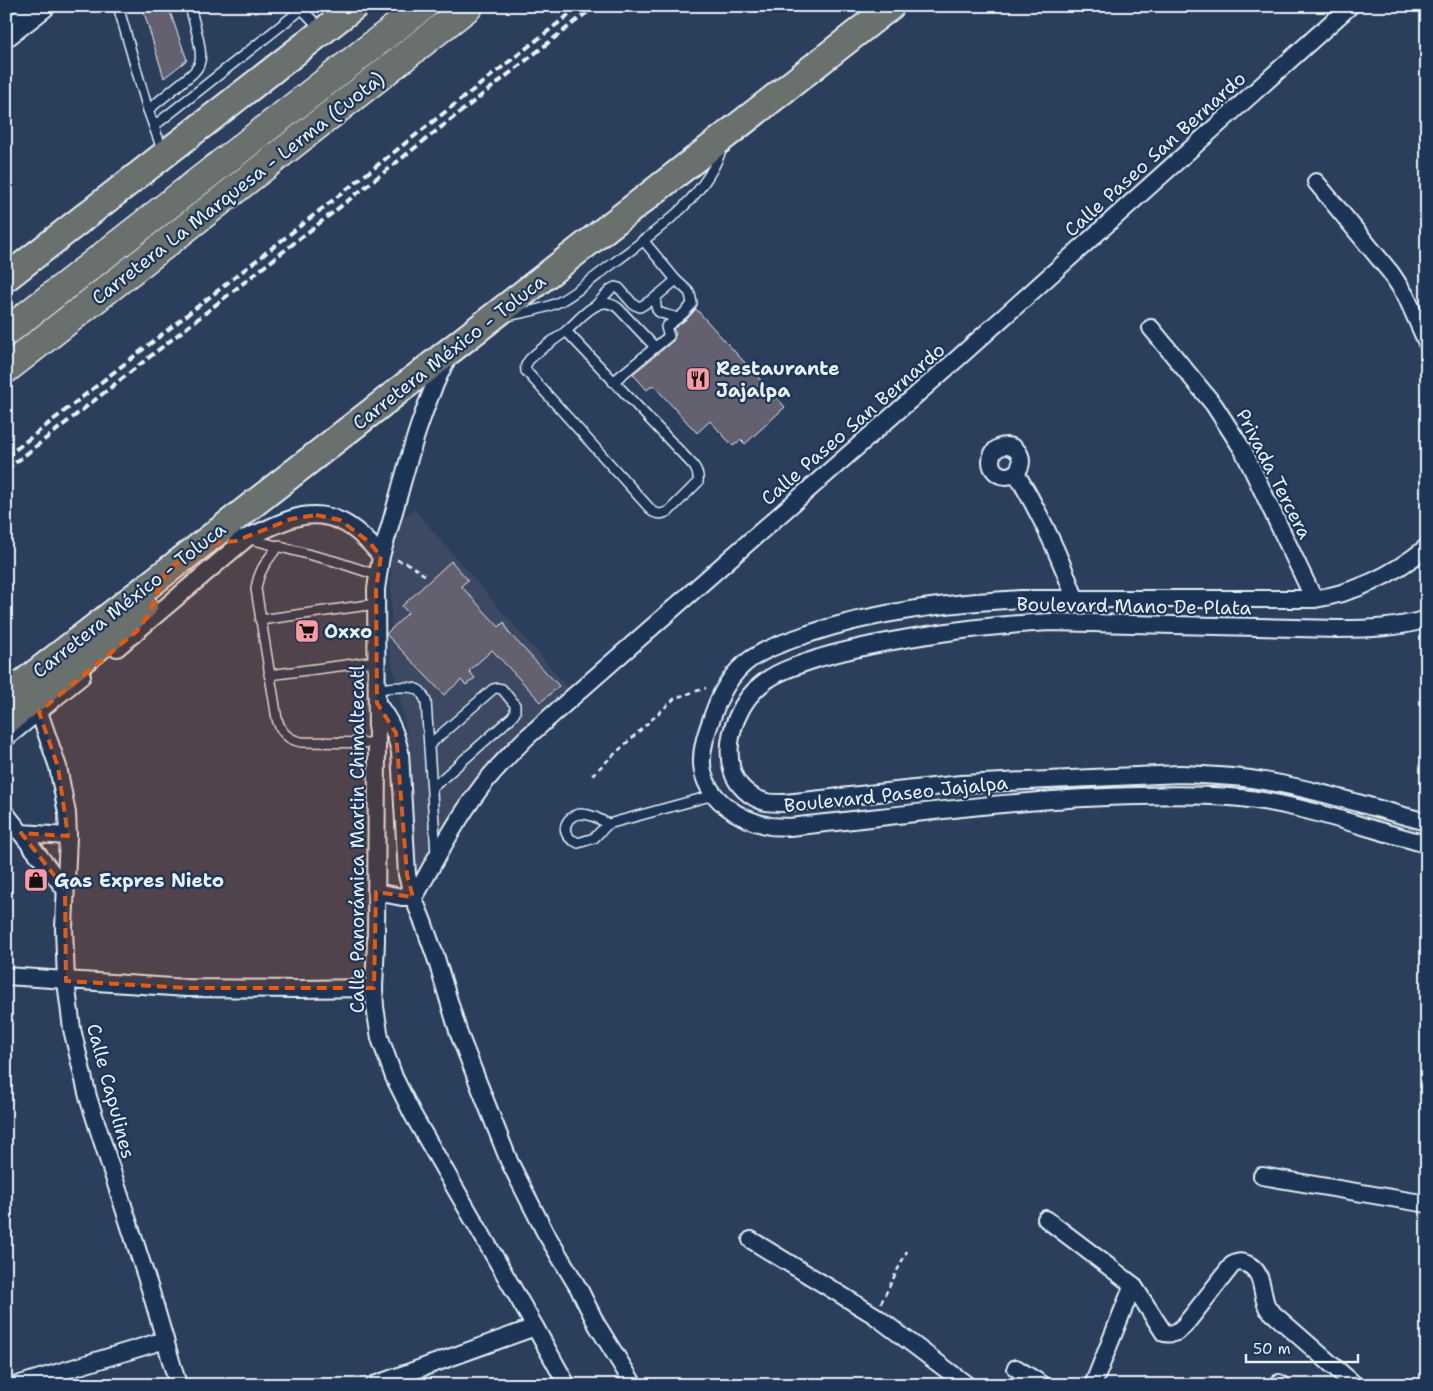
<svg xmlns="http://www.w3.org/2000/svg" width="1433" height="1391" viewBox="0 0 1433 1391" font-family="'Shantell Sans',sans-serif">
	<rect width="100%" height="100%" fill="#2b3e5c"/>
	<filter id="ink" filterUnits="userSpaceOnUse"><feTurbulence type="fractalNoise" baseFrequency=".02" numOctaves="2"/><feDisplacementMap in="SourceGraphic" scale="10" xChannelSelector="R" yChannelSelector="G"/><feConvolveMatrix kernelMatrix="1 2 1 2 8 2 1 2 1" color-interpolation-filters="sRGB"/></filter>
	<g filter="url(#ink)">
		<path fill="#3c4862" d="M 414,509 L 569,689 L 504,747 L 471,786 L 441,831 L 414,886 L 408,804 L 407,733 L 386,633 L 391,628 L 391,555 L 399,522 Z"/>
		<g fill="#63606f" stroke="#e8f1f8">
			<path d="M 142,6 L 168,6 L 187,60 L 164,78 Z"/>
			<path d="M 696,309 L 785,407 L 745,444 L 741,440 L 733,446 L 710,421 L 697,433 L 653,385 L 647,390 L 633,374 L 673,341 L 676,333 L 673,329 L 688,318 Z"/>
			<path d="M 451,561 L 468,580 L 461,586 L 499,627 L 504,622 L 509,633 L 559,686 L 541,702 L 492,650 L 469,671 L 475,678 L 466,685 L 461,680 L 444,695 L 386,634 L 408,613 L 402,606 Z"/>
		</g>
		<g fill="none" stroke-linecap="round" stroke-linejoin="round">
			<defs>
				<g id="lane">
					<path d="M 118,6 L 148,110 L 163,152"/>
					<path d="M 299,6 L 321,29"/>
					<path d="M 148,110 L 192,74 C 196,70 199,67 200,61 C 203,49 193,20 190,6"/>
					<path d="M 154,126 L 302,9"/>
					<path d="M 656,297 C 654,317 662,312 677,318"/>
					<path d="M 596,305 L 611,289 L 615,287 L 619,288 L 633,304 L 640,307 L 656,297 L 676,280"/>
					<path d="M 508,316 C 525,312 543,310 559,302 C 579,291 597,275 615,262 C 657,230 704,200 722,148"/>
					<path d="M 566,331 L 693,465 C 697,470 699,475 698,482 L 669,511 C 663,514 659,515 653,512 L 526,371 C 525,366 526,364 529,360 C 539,349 554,341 566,331 C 576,323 587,308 600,304 C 606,302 613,304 618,308 L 655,347"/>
					<path d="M 613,382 L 669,336 L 666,327 C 674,321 688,312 692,303 L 690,294 L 688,291 L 676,280 L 643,240"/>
					<path d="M 250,539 L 334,561 L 377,575"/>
					<path d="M 279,545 C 267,561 259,569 256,589 L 277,719 C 281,732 287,739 301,742 L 377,743"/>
					<path d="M 260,620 L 376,604"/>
					<path d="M 269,675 L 377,661"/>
					<path d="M 377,689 C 388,688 412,684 420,691 C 423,694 424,698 426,701 L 436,854"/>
					<path d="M 429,745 L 493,689 L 497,688 L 502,689 L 515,705 L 515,713 L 512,717 L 432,788"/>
					<path d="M 608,824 C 599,819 591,814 581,814 C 568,814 559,830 571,839 C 573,841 576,841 578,843 L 594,838 L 608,824 L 714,795"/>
				</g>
				<g id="street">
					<path d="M 1316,182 L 1391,273 L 1406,296 L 1427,343"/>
					<path d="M 1151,328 L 1214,405 L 1243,450 L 1314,599"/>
					<path d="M 448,357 C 415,419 402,490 381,556 L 376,589 L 377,743 L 376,941 L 374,988 L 375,1007 L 380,1038 L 394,1077 L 413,1115 L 535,1327 L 567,1385"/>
					<circle cx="1006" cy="461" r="15"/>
					<path d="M 1016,473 C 1040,513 1059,554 1075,598"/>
					<path d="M 237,541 C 256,535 273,525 291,519 C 331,506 357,527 381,556"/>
					<path d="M 1427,547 C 1394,574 1356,593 1314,599 L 1021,599 C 949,603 877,611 808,634 C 792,640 774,645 759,654 C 736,666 722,689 714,712 C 708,729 701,746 702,764 C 704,798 739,820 770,826 C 776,827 782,826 789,827 C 906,815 1024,798 1142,796 C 1171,795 1200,795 1229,797 C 1294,801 1363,828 1427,844"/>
					<path d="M 1427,619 C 1398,628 1368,629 1338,629 L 1050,622 C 1011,624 973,628 934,634 C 895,640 857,647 819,658 C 802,664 785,668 770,678 C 741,696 723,736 732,770 C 736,785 750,798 766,802 C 772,803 779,803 785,803 L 961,784 L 1180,774 C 1208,775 1236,776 1264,781 C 1319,790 1373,808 1427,822"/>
					<path d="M 117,648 L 247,538"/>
					<path d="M 377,703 C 390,721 395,730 400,752 L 407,875 L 413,897 L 422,919 L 436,958 L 459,1034 L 509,1161 L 545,1232 L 579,1289 L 597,1325 L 634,1385"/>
					<path d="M 39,712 L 58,767 L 67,813 L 68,836 L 64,928 L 66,981 L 72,1029 L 88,1097 L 151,1292 L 178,1385"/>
					<path d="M 6,738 L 82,676"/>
					<path d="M 6,814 L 21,833 L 68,836"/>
					<path d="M 21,833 L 65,889"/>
					<path d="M 376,892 L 402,897 L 413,897 L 418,891 C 437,856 457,819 482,786 C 495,769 510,754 526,738 L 957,359 L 1350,6"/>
					<path d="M 6,976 L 187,988 L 298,989 L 374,988"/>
					<path d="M 1262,1176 L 1427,1204"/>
					<path d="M 1046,1219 L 1133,1285 L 1164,1333 C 1173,1335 1178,1332 1184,1326 L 1232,1265 C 1237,1262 1241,1261 1247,1264 C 1265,1272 1260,1294 1268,1309 L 1355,1385"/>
					<path d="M 751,1240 L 874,1315 L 967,1385"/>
					<path d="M 1016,1368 L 1043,1385"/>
					<path d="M 1279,1383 L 1282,1385"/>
					<path d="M 17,1385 L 165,1340"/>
					<path d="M 374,1385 L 535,1327"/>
					<path d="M 1093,1385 L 1133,1285"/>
				</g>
				<path id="secondary" d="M 6,34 L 42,6"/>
				<g id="primary">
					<path d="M 6,278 L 355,6"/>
					<path d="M 6,696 C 81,637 158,579 233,520 C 452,349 672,178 891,6"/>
					<path d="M 6,721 L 111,637 L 144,606"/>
				</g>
				<g id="highway">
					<path d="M 6,332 L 423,6"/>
					<path d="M 6,369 L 469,6"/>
				</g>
			</defs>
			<use href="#lane" stroke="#e8f1f8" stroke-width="12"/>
			<use href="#street" stroke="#e8f1f8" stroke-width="20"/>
			<use href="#secondary" stroke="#e8f1f8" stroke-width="28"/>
			<use href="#primary" stroke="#e8f1f8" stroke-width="30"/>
			<use href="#highway" stroke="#e8f1f8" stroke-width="31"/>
			<g stroke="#e8f1f8" stroke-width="2.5" stroke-dasharray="5 4" stroke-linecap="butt">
				<path d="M 397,560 L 407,563 L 426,576"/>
				<path d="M 592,775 L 675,698 L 706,688"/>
				<path d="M 881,1303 L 907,1251"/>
			</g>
			<use href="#lane" stroke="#1d3557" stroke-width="9"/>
			<use href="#street" stroke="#1d3557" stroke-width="16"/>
			<use href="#secondary" stroke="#1d3557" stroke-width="24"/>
			<use href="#primary" stroke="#6b706d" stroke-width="26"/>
			<use href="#highway" stroke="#6b706d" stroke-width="28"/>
			<g stroke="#e8f1f8" stroke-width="4" stroke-dasharray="8 4" stroke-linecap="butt">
				<path d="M 6,457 L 580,6"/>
				<path d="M 6,470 L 595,6"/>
			</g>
		</g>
	</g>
	<path fill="#e8590c" fill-opacity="0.2" stroke="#e8590c" stroke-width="4" stroke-dasharray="10 6" stroke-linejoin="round" d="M 316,515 L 340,520 L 368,541 L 381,556 L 376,589 L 377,703 L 396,733 L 407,875 L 413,897 L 376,892 L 374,988 L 187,988 L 66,981 L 65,889 L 21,833 L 68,836 L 58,767 L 39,712 L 137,631 L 149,614 L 166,571 L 203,544 L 236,541 L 291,519 Z"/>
	<defs>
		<symbol id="restaurant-square" viewBox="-11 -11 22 22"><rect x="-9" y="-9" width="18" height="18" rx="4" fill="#ff9aa2" stroke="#1d3557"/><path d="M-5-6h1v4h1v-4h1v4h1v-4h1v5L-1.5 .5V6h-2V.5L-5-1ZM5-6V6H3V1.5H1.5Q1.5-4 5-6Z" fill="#111"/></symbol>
		<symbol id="supermarket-square" viewBox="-11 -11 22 22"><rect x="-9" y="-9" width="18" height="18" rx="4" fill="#ff9aa2" stroke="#1d3557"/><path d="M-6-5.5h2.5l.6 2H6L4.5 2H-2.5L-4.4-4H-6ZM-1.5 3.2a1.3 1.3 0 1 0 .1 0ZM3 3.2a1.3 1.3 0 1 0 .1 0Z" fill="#111"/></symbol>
		<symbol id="shop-square" viewBox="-11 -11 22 22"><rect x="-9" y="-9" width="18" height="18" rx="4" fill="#ff9aa2" stroke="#1d3557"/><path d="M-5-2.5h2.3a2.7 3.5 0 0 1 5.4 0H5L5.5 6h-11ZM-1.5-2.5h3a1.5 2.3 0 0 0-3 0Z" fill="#111"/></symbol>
	</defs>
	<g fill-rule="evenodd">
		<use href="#restaurant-square" x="684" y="365" width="28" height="28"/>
		<use href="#supermarket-square" x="293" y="617" width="28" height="28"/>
		<use href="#shop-square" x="22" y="866" width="28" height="28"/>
	</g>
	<g text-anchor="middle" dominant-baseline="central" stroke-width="4.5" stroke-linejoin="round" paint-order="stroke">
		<g font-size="19" fill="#e8f1f8" stroke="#1d3557">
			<text transform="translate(1155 154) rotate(-42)">Calle Paseo San Bernardo</text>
			<text transform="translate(238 188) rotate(-38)">Carretera La Marquesa - Lerma (Cuota)</text>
			<text transform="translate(449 352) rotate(-38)">Carretera México - Toluca</text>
			<text transform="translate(853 424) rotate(-41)">Calle Paseo San Bernardo</text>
			<text transform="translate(1274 474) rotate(63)">Privada Tercera</text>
			<text transform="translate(129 600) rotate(-38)">Carretera México - Toluca</text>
			<text transform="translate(1134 606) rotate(1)">Boulevard Mano De Plata</text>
			<text transform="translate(896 794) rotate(-6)">Boulevard Paseo Jajalpa</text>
			<text transform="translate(357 839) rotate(-90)">Calle Panorámica Martin Chimaltecatl</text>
			<text transform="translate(111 1091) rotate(75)">Calle Capulines</text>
		</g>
		<g font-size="19" font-weight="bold" fill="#e8f1f8" stroke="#1d3557" text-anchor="start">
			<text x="716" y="368">Restaurante<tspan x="716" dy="22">Jajalpa</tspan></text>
			<text x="324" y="631">Oxxo</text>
			<text x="54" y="880">Gas Expres Nieto</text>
		</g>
	</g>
	<rect width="1433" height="1391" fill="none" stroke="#1d3557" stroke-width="25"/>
	<rect x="12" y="12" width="1408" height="1366" fill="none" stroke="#e8f1f8" stroke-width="2" filter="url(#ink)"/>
	<path d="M1246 1354v8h112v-8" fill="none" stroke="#e8f1f8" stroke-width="2.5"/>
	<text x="1253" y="1354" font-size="15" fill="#e8f1f8" stroke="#1d3557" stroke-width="4" paint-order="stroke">50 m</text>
</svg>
